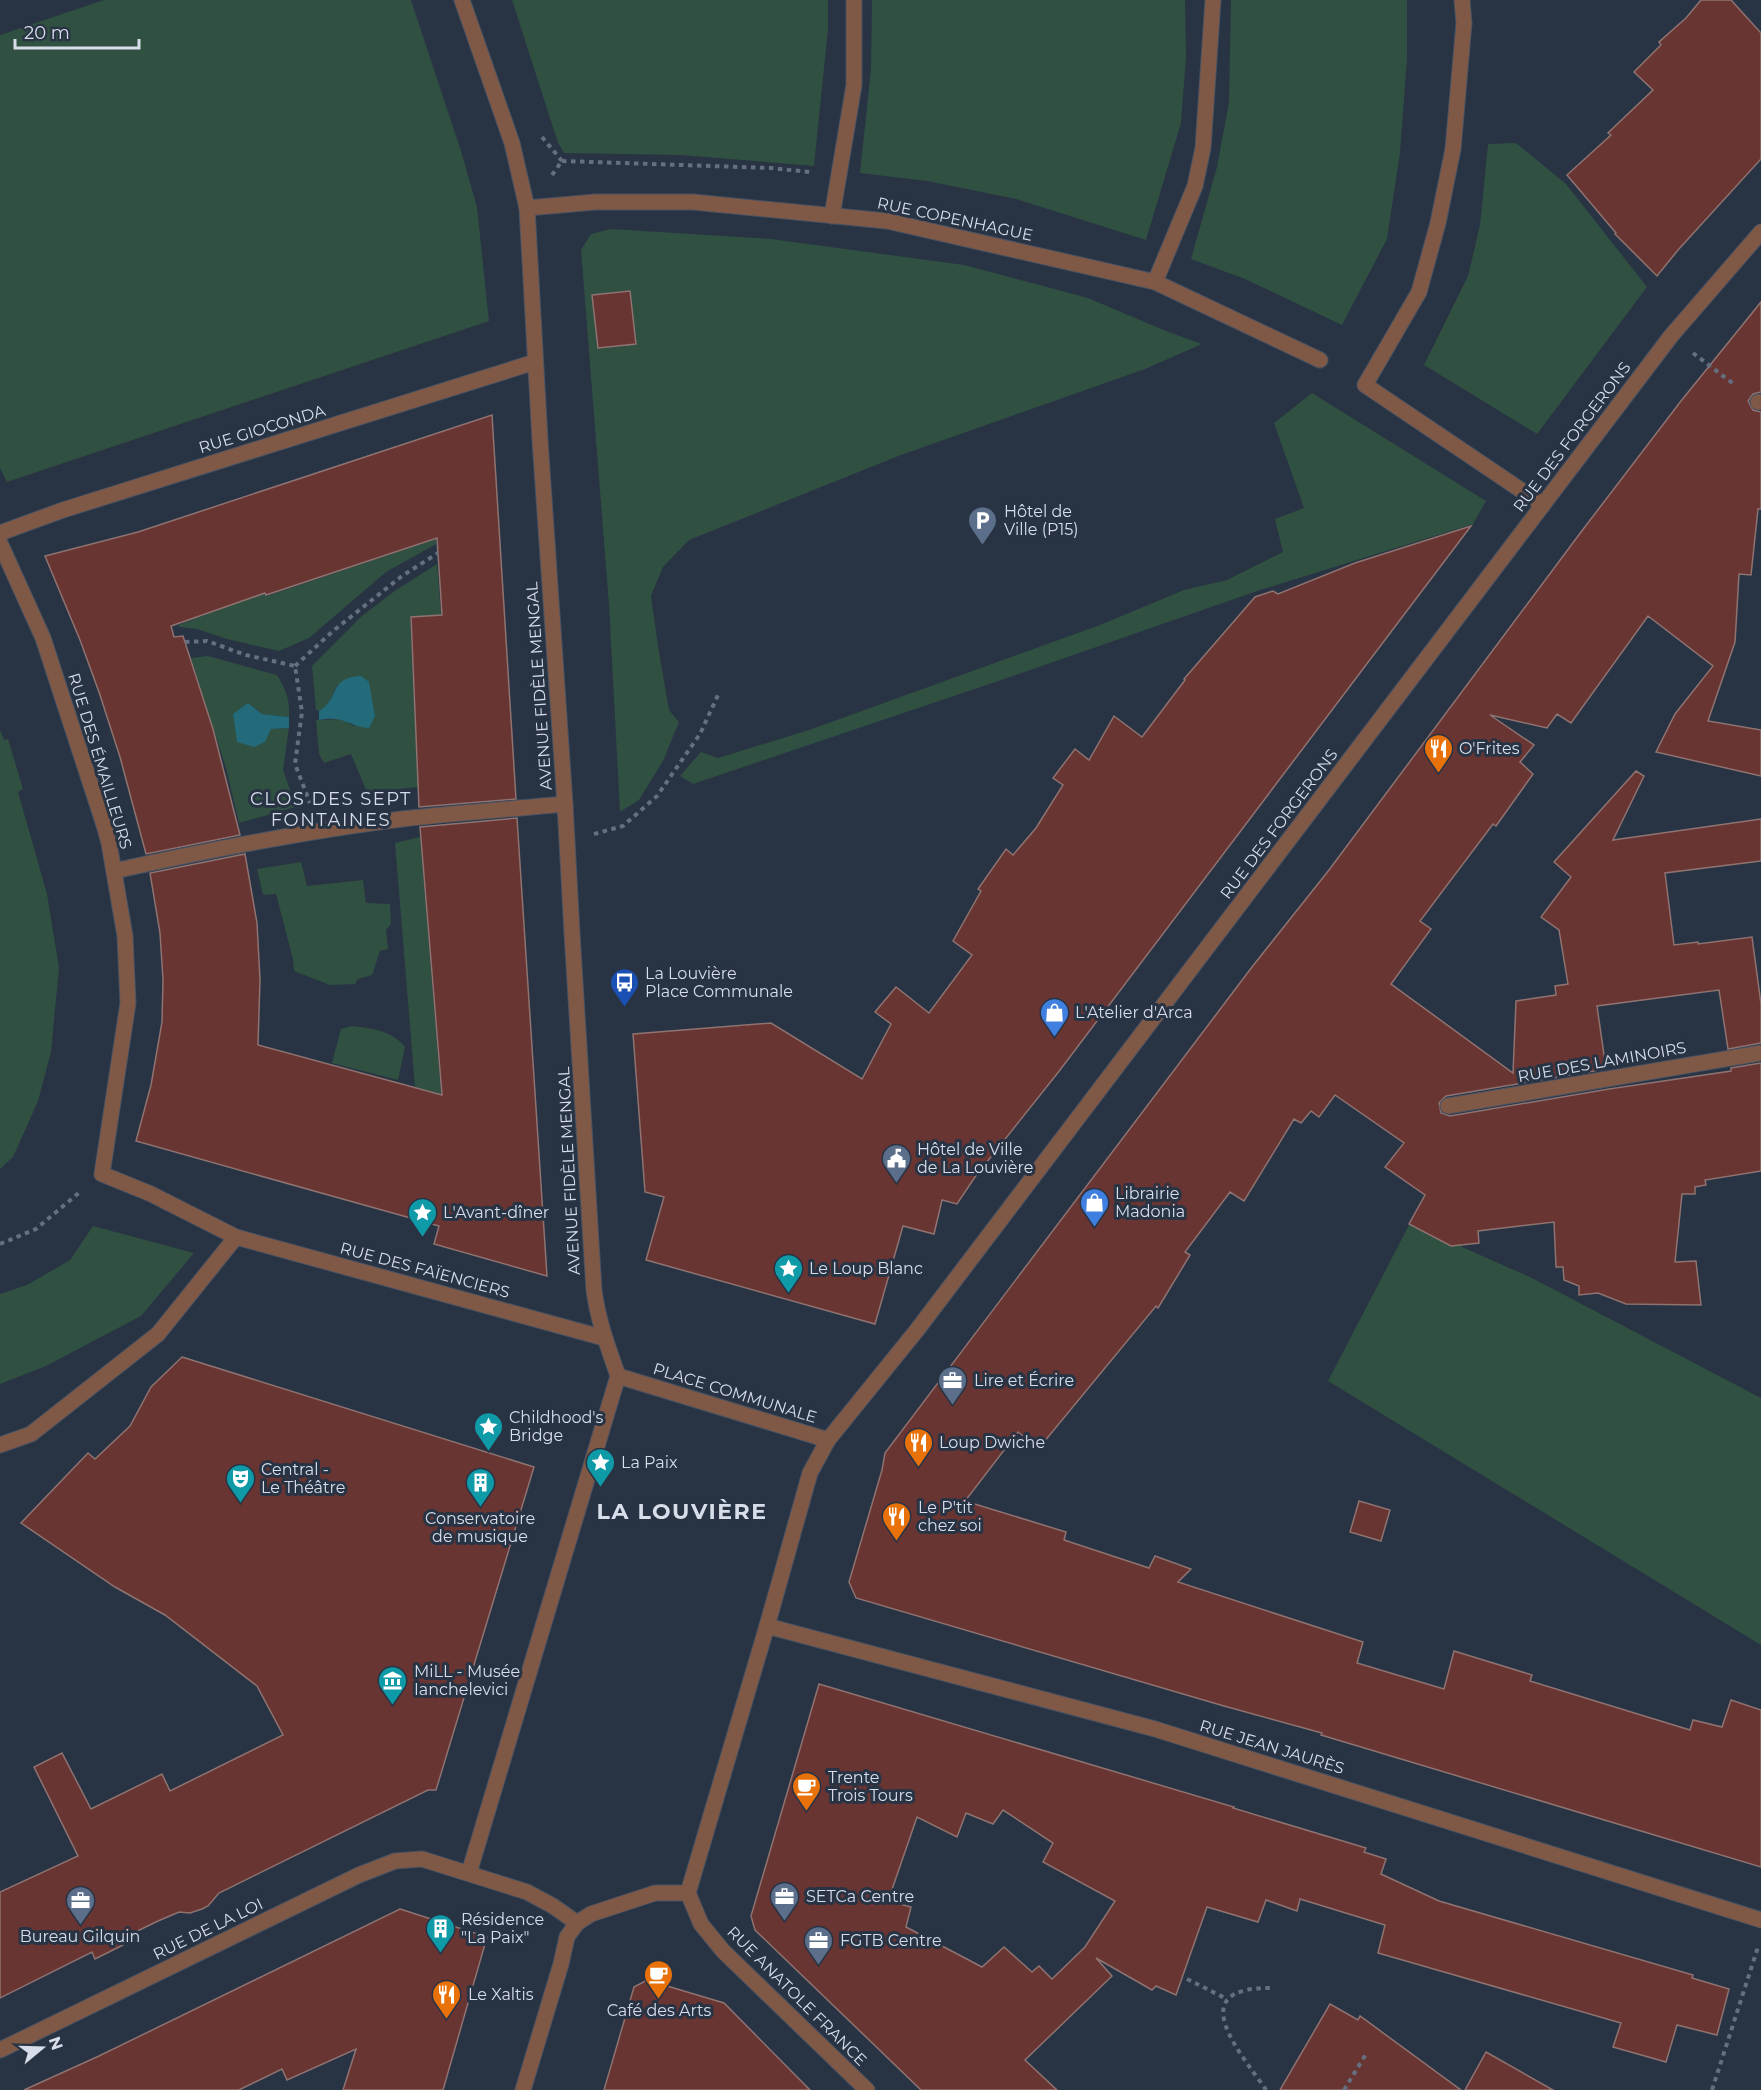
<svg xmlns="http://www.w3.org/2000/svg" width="1761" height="2090" viewBox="0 0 1761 2090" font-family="Montserrat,sans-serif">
	<rect width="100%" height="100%" fill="#283344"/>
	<g fill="#305041">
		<path d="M 104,0 L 411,0 L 461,151 L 477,207 L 489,321 L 7,482 L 0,468 L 0,35 Z"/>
		<path d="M 512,0 L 828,0 L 828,29 L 814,166 L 681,155 L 564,153 L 558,143 Z"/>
		<path d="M 872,0 L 1185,0 L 1186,57 L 1181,123 L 1146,240 L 1016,199 L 927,181 L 860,173 L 871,69 Z"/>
		<path d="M 1231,0 L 1407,0 L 1407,59 L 1400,153 L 1387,239 L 1342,325 L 1245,279 L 1191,259 L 1217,167 L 1229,102 Z"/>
		<path d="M 1516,143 L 1566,184 L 1647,287 L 1537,434 L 1424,365 L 1468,276 L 1480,225 L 1488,144 Z"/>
		<path d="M 611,229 L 771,239 L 964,265 L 1088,298 L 1166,331 L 1202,344 L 1145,369 L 901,455 L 689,540 L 663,567 L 651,596 L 658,646 L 669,710 L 679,722 L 663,761 L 639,800 L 620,812 L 609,605 L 581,250 L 591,234 Z"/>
		<path d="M 1312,393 L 1486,501 L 1473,524 L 1260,590 L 1010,677 L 693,784 L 680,776 L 701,752 L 718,758 L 812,729 L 1100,625 L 1184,590 L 1227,580 L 1283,552 L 1275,519 L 1304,508 L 1274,423 Z"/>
		<path d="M 436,539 L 436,544 L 386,572 L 309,638 L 279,651 L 227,639 L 197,629 L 179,627 L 178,625 L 265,593 L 267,596 Z"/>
		<path d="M 437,564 L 441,615 L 410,617 L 418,787 L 367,792 L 351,754 L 324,763 L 319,754 L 316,720 L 342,719 L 355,727 L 338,684 L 327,706 L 319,711 L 316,710 L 312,666 L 362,616 L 396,590 Z"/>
		<path d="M 208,656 L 277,675 C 286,690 290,699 289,717 L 262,714 L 248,703 L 271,729 L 289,728 L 283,770 L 296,807 L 239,823 L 226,768 L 191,658 Z"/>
		<path d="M 0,730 L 4,740 L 8,739 L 23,789 L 18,792 L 47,894 L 59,968 L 51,1052 L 38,1101 L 13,1157 L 0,1169 Z"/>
		<path d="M 420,837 L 441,1094 L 415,1087 L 395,843 Z"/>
		<path d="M 301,862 L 307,886 L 363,880 L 366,903 L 390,904 L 391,924 L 386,930 L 388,949 L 380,951 L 372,975 L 358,979 L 355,984 L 330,985 L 294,971 L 293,959 L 276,894 L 263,895 L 257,869 Z"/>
		<path d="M 352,1026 C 372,1028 392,1031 405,1047 L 398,1080 L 332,1063 L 341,1029 Z"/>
		<path d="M 1459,1123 L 1462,1247 L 1532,1278 L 1761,1398 L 1761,1645 L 1328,1381 L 1447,1152 Z"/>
		<path d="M 93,1226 L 194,1253 L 141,1316 L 46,1366 L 0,1384 L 0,1294 L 27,1285 L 70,1260 Z"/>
	</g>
	<g fill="#236a7b">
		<path d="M 361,676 L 369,682 L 375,716 L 369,728 C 347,726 344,715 319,720 L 319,711 C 341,698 327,678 361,676 Z"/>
		<path d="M 248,703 L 262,714 L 289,717 L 289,728 L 271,729 L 265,742 L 254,747 L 237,742 L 233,714 Z"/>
	</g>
	<g fill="#683533" stroke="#8e7371" stroke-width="1.5" fill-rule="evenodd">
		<path d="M 1701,0 L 1731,0 L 1761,33 L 1761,159 L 1678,250 L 1657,276 L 1615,234 L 1616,233 L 1567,175 L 1611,135 L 1608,133 L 1653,90 L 1634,72 L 1661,45 L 1659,42 L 1686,18 Z"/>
		<path d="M 630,291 L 636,344 L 598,348 L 592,295 Z"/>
		<path d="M 1761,302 L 1761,392 L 1753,394 L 1748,401 L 1753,410 L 1761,412 L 1761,509 L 1758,509 L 1751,575 L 1739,574 L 1735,642 L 1708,721 L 1761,730 L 1761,776 L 1656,752 L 1675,714 L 1713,666 L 1648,616 L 1571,723 L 1557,714 L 1547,728 L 1490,715 L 1534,745 L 1520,762 L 1533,774 L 1496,826 L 1493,824 L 1420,921 L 1431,929 L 1391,984 L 1513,1073 L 1516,1001 L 1556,995 L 1555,986 L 1568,984 L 1559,930 L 1541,917 L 1571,877 L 1554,862 L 1636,771 L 1644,776 L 1613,840 L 1761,819 L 1761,861 L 1665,873 L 1674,945 L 1698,942 L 1698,944 L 1752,937 L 1761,1004 L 1761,1043 L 1728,1049 L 1719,990 L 1597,1006 L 1606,1069 L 1446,1096 L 1439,1103 L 1441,1113 L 1450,1116 L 1609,1089 L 1731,1071 L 1731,1068 L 1761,1063 L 1761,1171 L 1705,1180 L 1706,1185 L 1695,1187 L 1695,1194 L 1682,1194 L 1675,1262 L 1696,1261 L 1701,1305 L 1626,1304 L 1598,1293 L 1579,1295 L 1579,1286 L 1564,1280 L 1563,1267 L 1556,1267 L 1554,1222 L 1478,1231 L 1479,1243 L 1451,1246 L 1409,1224 L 1425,1195 L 1385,1167 L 1404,1143 L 1335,1095 L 1319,1117 L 1311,1111 L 1301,1123 L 1294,1119 L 1244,1201 L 1230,1192 L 1185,1252 L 1190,1255 L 1158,1308 L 1156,1306 L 1039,1448 L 1018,1432 L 965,1501 L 1066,1532 L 1064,1540 L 1149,1568 L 1155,1556 L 1191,1569 L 1178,1582 L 1363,1642 L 1357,1663 L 1444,1689 L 1454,1651 L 1532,1675 L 1530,1681 L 1690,1730 L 1693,1720 L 1722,1727 L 1731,1700 L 1761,1710 L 1761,1867 L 1321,1735 L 1322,1733 L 1224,1706 L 856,1598 L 849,1582 L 882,1470 L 885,1453 L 1252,967 L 1329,870 L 1581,532 L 1681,401 Z"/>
		<path d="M 492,415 L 516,799 L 419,807 L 411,617 L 442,615 L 437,538 L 266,595 L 265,593 L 171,626 L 174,637 L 183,636 L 213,729 L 240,835 L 146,854 L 120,757 L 99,692 L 80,640 L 45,556 L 138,532 Z"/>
		<path d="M 1471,526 L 1060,1070 L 975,1177 L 957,1204 L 942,1200 L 934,1234 L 903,1226 L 875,1324 L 646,1260 L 664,1197 L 645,1192 L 633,1034 L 771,1023 L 862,1079 L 891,1024 L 875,1012 L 896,987 L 929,1013 L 972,955 L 953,941 L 981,891 L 978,889 L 1006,849 L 1013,855 L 1036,828 L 1063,785 L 1053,778 L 1075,749 L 1089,760 L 1114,716 L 1142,737 L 1185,680 L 1184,679 L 1255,597 L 1273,591 L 1278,594 L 1355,563 Z"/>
		<path d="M 517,818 L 547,1276 L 434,1244 L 439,1226 L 136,1141 L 151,1085 L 162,1022 L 163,980 L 160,933 L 150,873 L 245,854 L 257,923 L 260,979 L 258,1045 L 442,1095 L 420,827 Z"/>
		<path d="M 182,1357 L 534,1467 L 436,1790 L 428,1790 L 219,1893 L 208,1906 L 202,1909 L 190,1913 L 179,1912 L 158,1921 L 121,1939 L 123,1945 L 95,1959 L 92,1952 L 0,1998 L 0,1892 L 78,1856 L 34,1767 L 62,1753 L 91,1809 L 162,1774 L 170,1791 L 283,1735 L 257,1686 L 165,1615 L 115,1587 L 21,1523 L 88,1453 L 95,1459 L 130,1426 L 151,1387 Z"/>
		<path d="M 1359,1501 L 1390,1510 L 1381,1541 L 1350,1532 Z"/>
		<path d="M 819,1684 L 1234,1807 L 1233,1808 L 1366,1848 L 1364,1852 L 1386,1859 L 1381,1874 L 1439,1901 L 1693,1975 L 1692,1978 L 1729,1989 L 1717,2035 L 1677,2025 L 1666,2062 L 1613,2047 L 1621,2023 L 1378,1953 L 1385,1925 L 1375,1922 L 1300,1899 L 1297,1911 L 1266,1900 L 1258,1922 L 1207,1907 L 1176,1995 L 1156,1986 L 1152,1990 L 1096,1958 L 1112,1976 L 1025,2060 L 1057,2090 L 921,2090 L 755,1930 L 751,1916 ZM 1003,1810 L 1053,1843 L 1043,1862 L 1115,1901 L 1085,1947 L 1052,1979 L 1039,1966 L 1032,1972 L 1004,1947 L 982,1967 L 906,1927 L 911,1907 L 888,1901 L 917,1817 L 957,1837 L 966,1813 L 993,1824 Z"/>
		<path d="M 400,1909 L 487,1937 L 443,2090 L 343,2090 L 356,2049 L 287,2080 L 282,2069 L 239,2090 L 24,2090 L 99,2056 Z"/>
		<path d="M 647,1980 L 724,2003 L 810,2090 L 604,2090 L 634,1987 Z"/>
		<path d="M 1330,2004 L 1358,2020 L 1360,2016 L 1461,2090 L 1280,2090 Z"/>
		<path d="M 1486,2052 L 1553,2090 L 1465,2090 Z"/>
	</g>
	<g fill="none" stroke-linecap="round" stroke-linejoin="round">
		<defs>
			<g id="service">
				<path d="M 114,871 C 209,850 305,831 402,819 C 456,813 511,809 565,804"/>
				<path d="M 0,1445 L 31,1434 L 158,1334 L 236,1237"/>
			</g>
			<g id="minor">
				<path d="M 462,0 L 512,143 L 527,208 L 540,440 L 565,804 L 572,933 L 594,1290 C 598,1321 608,1347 618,1376"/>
				<path d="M 1462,0 L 1464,23 L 1453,149 L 1438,223 L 1419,292 L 1365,385 L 1543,505"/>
				<path d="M 527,208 L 595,202 L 693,202 L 887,221 L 1155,282 L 1320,360"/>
				<path d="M 832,216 L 854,85 L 854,0"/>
				<path d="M 1155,282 L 1195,186 L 1203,148 L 1213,0"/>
				<path d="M 1758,402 L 1761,402"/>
				<path d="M 0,533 L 63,510 L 535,362"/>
				<path d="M 0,543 L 43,638 L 104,825 L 109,843 L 125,936 L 128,1003 L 102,1174 L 151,1194 L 236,1237 L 604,1338"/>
				<path d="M 1448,1106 L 1761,1053"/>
				<path d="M 618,1376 L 828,1440"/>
				<path d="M 767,1626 L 1155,1729 L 1761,1920"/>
				<path d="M 469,1873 L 618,1376"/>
				<path d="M 688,1893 L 701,1924 L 723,1951 L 867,2090"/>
				<path d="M 0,2050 L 359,1875 L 395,1861 L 422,1859 L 527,1892 L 553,1906 L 577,1923"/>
				<path d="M 523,2090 L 561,1964 L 567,1937 L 577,1923 L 591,1914 L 655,1893 L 688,1893 L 767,1626 L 810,1473 L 828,1440 L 917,1330 L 1671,336 L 1761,232"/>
			</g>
		</defs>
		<use href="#service" stroke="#485262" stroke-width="17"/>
		<use href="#minor" stroke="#485262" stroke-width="17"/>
		<g stroke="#666f7f" stroke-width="4" stroke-dasharray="4.5 4.5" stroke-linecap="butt">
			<path d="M 542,137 L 562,161"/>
			<path d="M 562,161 L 770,168 L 810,172"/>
			<path d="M 552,175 L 562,161"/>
			<path d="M 1693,353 L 1735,385"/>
			<path d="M 185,642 L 207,641 L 246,655 L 295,666 L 302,712 L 295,764 L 310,803"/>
			<path d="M 295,666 L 333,631 L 402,576 L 438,553"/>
			<path d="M 594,834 L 623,826 L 657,796 L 700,734 L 718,695"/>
			<path d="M 0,1244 L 36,1229 L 81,1191"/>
			<path d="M 1187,1979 L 1227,1999"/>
			<path d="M 1266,2090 C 1241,2053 1181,1987 1271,1988"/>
			<path d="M 1344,2090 L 1366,2054"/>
			<path d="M 1712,2090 L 1758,1947"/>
		</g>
		<use href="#service" stroke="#805946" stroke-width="15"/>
		<use href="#minor" stroke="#805946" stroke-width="15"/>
	</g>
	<defs>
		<symbol id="parking-pin" viewBox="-11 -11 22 30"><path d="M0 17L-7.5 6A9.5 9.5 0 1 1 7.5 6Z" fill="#5c6f8a" stroke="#283344"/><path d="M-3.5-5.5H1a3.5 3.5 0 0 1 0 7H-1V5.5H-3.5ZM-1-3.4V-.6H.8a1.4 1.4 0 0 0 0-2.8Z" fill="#fff"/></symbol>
		<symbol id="restaurant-pin" viewBox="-11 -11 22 30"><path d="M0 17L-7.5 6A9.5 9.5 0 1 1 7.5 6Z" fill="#e8710a" stroke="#283344"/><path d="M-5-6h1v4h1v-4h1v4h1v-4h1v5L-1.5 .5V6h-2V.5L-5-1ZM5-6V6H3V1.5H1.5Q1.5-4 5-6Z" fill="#fff"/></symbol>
		<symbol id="bus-pin" viewBox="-11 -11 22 30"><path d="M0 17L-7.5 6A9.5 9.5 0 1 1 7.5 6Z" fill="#1a4fb4" stroke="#283344"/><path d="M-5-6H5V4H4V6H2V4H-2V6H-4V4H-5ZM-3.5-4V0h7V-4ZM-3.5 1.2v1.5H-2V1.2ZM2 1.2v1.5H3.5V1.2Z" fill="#fff"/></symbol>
		<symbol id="shop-pin" viewBox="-11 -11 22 30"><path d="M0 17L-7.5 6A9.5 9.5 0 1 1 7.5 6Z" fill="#3f7fe0" stroke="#283344"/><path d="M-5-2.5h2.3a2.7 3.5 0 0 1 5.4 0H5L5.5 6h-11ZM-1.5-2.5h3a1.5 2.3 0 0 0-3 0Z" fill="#fff"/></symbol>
		<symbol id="civic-pin" viewBox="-11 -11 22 30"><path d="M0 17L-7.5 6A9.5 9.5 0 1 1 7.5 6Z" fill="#5c6f8a" stroke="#283344"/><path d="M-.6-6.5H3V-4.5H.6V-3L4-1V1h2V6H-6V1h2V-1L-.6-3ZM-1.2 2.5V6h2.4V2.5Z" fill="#fff"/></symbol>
		<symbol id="sight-pin" viewBox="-11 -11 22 30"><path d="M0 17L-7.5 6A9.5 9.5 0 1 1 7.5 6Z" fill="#0f9aa8" stroke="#283344"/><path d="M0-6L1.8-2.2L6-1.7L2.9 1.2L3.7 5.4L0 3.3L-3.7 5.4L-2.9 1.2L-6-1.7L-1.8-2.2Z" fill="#fff"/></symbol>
		<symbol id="office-pin" viewBox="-11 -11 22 30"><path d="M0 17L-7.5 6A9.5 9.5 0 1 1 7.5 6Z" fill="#5c6f8a" stroke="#283344"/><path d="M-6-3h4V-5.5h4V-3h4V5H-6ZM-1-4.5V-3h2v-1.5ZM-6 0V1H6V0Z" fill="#fff"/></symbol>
		<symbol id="theatre-pin" viewBox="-11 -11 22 30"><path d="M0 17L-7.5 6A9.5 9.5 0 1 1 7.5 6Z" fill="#0f9aa8" stroke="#283344"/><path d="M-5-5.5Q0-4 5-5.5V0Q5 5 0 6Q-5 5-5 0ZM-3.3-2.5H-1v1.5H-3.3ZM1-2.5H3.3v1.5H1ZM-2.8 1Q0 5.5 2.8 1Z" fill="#fff"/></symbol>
		<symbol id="building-pin" viewBox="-11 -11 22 30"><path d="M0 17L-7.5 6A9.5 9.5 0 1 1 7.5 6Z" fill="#0f9aa8" stroke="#283344"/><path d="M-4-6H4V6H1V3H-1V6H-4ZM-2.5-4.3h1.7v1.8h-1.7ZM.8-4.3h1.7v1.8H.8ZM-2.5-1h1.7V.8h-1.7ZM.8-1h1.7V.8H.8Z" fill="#fff"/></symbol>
		<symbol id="museum-pin" viewBox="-11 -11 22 30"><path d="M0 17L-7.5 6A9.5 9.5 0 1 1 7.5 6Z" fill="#0f9aa8" stroke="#283344"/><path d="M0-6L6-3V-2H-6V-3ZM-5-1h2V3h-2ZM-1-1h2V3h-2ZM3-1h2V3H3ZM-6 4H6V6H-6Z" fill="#fff"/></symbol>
		<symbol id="cafe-pin" viewBox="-11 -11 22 30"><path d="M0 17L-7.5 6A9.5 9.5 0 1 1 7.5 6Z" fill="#e8710a" stroke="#283344"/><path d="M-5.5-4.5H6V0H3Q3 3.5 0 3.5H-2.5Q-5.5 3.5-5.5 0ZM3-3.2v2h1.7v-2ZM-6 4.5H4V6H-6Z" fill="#fff"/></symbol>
	</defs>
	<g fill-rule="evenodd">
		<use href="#parking-pin" x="966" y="504" width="33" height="45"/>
		<use href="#restaurant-pin" x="1422" y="732" width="33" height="45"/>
		<use href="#bus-pin" x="608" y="966" width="33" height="45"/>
		<use href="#shop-pin" x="1038" y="996" width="33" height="45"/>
		<use href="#civic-pin" x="880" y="1142" width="33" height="45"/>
		<use href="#shop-pin" x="1078" y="1186" width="33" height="45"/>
		<use href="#sight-pin" x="406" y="1196" width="33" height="45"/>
		<use href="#sight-pin" x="772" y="1252" width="33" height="45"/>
		<use href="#office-pin" x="936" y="1364" width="33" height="45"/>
		<use href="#sight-pin" x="472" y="1410" width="33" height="45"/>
		<use href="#restaurant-pin" x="902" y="1426" width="33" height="45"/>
		<use href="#sight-pin" x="584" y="1446" width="33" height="45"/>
		<use href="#theatre-pin" x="224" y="1462" width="33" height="45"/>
		<use href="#building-pin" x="464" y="1466" width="33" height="45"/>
		<use href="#restaurant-pin" x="880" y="1500" width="33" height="45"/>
		<use href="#museum-pin" x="376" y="1664" width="33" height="45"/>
		<use href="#cafe-pin" x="790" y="1770" width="33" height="45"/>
		<use href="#office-pin" x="768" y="1880" width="33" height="45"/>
		<use href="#office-pin" x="64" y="1884" width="33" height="45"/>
		<use href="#building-pin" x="424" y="1912" width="33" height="45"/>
		<use href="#office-pin" x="802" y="1924" width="33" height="45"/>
		<use href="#cafe-pin" x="642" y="1958" width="33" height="45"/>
		<use href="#restaurant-pin" x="430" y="1978" width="33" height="45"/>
	</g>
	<g text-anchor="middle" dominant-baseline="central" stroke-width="6" stroke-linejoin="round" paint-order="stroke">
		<g font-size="16" fill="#d7deea" stroke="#283344">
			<text transform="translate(955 219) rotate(12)">RUE COPENHAGUE</text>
			<text transform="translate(262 429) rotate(-17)">RUE GIOCONDA</text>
			<text transform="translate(1572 437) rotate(-53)">RUE DES FORGERONS</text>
			<text transform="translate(539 686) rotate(-94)">AVENUE FIDÈLE MENGAL</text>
			<text transform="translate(100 761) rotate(73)">RUE DES ÉMAILLEURS</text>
			<text transform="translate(1279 824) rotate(-53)">RUE DES FORGERONS</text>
			<text transform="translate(1602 1062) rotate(-10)">RUE DES LAMINOIRS</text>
			<text transform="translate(569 1171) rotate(-93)">AVENUE FIDÈLE MENGAL</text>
			<text transform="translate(425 1270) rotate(15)">RUE DES FAÏENCIERS</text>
			<text transform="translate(735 1393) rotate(17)">PLACE COMMUNALE</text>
			<text transform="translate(1272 1747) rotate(17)">RUE JEAN JAURÈS</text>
			<text transform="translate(208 1929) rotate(-26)">RUE DE LA LOI</text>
			<text transform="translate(797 1996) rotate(45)">RUE ANATOLE FRANCE</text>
		</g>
		<g font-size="16" fill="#d7deea" stroke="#283344" text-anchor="start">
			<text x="1004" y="511">Hôtel de<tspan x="1004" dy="18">Ville (P15)</tspan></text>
			<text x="1459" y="748">O'Frites</text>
			<text x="645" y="973">La Louvière<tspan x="645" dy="18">Place Communale</tspan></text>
			<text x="1075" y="1012">L'Atelier d'Arca</text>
			<text x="917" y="1149">Hôtel de Ville<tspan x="917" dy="18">de La Louvière</tspan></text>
			<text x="1115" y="1193">Librairie<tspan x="1115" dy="18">Madonia</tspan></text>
			<text x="443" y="1212">L'Avant-dîner</text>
			<text x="809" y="1268">Le Loup Blanc</text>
			<text x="974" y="1380">Lire et Écrire</text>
			<text x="509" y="1417">Childhood's<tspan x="509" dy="18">Bridge</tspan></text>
			<text x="939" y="1442">Loup Dwiche</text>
			<text x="621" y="1462">La Paix</text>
			<text x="261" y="1469">Central -<tspan x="261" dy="18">Le Théâtre</tspan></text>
			<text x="918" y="1507">Le P'tit<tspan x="918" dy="18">chez soi</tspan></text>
			<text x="480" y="1518" text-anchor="middle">Conservatoire<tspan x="480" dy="18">de musique</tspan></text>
			<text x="414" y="1671">MiLL - Musée<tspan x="414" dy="18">Ianchelevici</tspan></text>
			<text x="828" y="1777">Trente<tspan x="828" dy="18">Trois Tours</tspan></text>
			<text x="806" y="1896">SETCa Centre</text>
			<text x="461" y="1919">Résidence<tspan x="461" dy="18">"La Paix"</tspan></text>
			<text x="80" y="1936" text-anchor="middle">Bureau Gilquin</text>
			<text x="840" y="1940">FGTB Centre</text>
			<text x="468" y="1994">Le Xaltis</text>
			<text x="659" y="2010" text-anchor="middle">Café des Arts</text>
		</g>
		<g font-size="18" letter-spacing="1.5" fill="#d7deea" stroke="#283344">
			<text x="331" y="799">CLOS DES SEPT<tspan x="331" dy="21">FONTAINES</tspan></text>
		</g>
		<g font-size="22" font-weight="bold" letter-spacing="1.5" fill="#d7deea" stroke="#283344">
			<text x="682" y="1511">LA LOUVIÈRE</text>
		</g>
	</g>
	<g transform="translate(42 2048) rotate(71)" stroke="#283344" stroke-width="4.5" paint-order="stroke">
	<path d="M0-4.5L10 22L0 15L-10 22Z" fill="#d7deea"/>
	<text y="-9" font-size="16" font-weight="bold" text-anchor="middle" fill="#d7deea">N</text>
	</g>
	<path d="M15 39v9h124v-9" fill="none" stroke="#d7deea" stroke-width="3"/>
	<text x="24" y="39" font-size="18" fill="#d7deea" stroke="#283344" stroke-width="4.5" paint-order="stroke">20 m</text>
</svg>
